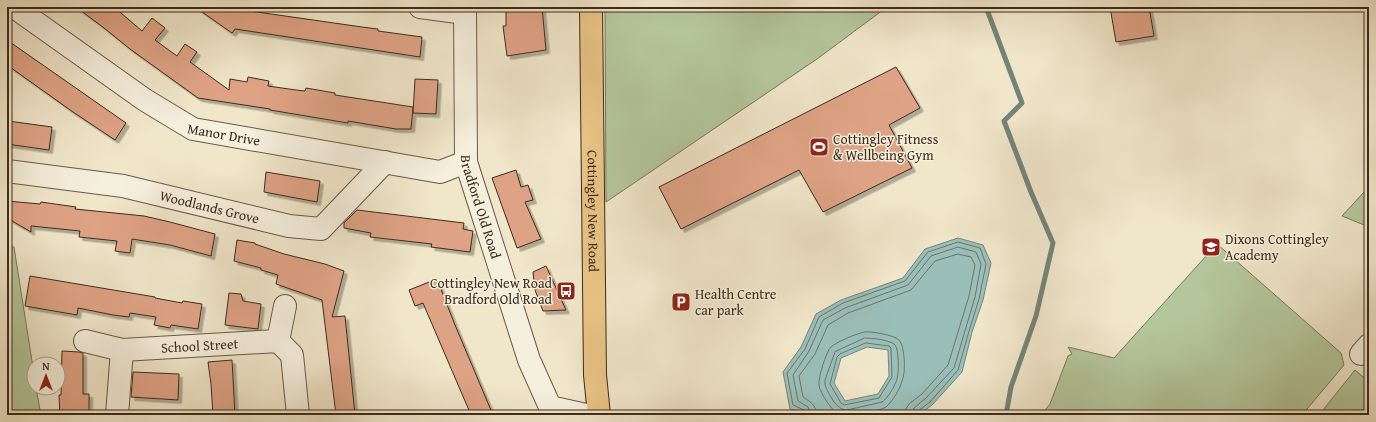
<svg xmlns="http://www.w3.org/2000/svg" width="1376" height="422" viewBox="0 0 1376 422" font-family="'Gentium Book Plus',serif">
	<defs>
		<filter id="shadow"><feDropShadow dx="3.5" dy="3.5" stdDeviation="0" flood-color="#0004"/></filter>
	</defs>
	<rect width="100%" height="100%" fill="#f0e6ca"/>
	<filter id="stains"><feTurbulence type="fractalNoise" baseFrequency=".005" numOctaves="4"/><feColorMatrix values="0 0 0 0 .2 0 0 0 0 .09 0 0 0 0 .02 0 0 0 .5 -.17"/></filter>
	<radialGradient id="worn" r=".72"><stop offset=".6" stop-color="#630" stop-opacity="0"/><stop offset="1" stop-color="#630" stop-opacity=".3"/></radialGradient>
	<g fill="#b4c69b" stroke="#79785a">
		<path d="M 605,7 L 887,7 L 817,59 L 606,202 Z"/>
		<path d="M 1364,192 L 1369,196 L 1369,227 L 1342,216 Z"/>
		<path d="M 1217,244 L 1341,353 L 1344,365 L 1302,415 L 1041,415 L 1050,404 L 1068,356 L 1072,354 L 1068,347 L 1114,358 Z"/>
		<path d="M 7,246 L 14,247 L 34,374 L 34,388 L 36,388 L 41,415 L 7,415 Z"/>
		<path d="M 1355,370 L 1369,382 L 1369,415 L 1319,415 Z"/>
	</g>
	<path fill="#9abfb9" stroke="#758479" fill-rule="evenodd" d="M 958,238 L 983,245 L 991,263 L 983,300 L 972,332 L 962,372 L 932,405 L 919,415 L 806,415 L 790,409 L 783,372 L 801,347 L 816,314 L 841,300 L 903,278 L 925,249 ZM 867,347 L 888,350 L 889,376 L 878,394 L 845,401 L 834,383 L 841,358 Z"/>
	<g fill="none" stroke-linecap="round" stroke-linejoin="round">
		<g stroke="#6c756a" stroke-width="1">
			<path d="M 865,338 C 872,338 891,340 895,345 C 899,349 899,373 897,379 C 895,386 888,398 882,402 L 847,410 C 836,410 829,394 825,385 L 825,380 L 835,352 Z"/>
			<path d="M 866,343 L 889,346 L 891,348 L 892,377 L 879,398 L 844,405 L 841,403 L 830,384 L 837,357 L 840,354 Z"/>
			<path d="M 806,415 L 804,410 L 793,405 L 787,373 L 805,349 L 819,317 L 843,303 L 905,281 L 928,252 L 958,242 L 980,248 L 986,264 L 979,299 L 969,331 L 958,370 L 930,402 L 918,411 L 917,415"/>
			<path d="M 811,415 L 808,407 L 798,401 L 793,375 L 809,351 L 823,320 L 845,308 L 908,285 L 931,256 L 958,247 L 976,252 L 981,264 L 975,297 L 954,368 L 926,398 L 914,408 L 912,415"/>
			<path d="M 817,415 C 816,405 811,402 803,397 L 799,376 L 815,354 L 828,325 L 848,313 L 911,290 L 935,261 L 958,254 L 971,257 L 975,265 L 969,296 L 948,365 L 922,394 L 909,404 L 906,409 L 906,415"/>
			<path d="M 839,415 C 832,411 820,393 819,385 C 818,378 826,352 831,347 C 836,342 856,334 864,332 C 871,331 894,335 899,340 C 905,346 906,373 902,381 C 900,389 892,402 886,407 C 877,412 863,413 853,415"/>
		</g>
		<path stroke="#758479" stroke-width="5" d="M 986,7 L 1022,103 L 1004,121 L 1031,192 L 1053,243 L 1036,316 L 1011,387 L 1006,415"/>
	</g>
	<g fill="#dea385" stroke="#3e2b1a" filter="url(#shadow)">
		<path d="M 76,7 L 114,7 L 142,31 L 152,18 L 165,28 L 155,40 L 177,56 L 185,44 L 197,52 L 190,62 L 229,90 L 230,79 L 247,82 L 248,77 L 269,81 L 268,86 L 296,90 L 305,91 L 306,88 L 335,93 L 335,95 L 413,107 L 411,129 L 396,129 L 348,121 L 348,123 L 270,110 L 270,109 L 198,98 L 130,49 L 104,28 Z"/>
		<path d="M 195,7 L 222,7 L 362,27 L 378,29 L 378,31 L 422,37 L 420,57 L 235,29 L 232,33 Z"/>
		<path d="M 506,7 L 542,7 L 546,50 L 507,56 L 503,26 L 506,26 Z"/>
		<path d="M 1110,7 L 1149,7 L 1154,36 L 1116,42 Z"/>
		<path d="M 7,40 L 126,123 L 115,140 L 73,112 L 7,65 Z"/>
		<path d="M 896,67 L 920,108 L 889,125 L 912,168 L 823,212 L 799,170 L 681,229 L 659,187 Z"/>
		<path d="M 415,79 L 438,80 L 436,114 L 413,113 Z"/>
		<path d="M 8,121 L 52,127 L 49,150 L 7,144 Z"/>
		<path d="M 516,170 L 521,187 L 528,185 L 533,200 L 525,202 L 541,239 L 517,248 L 492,178 Z"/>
		<path d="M 266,172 L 320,181 L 317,202 L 264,192 Z"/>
		<path d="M 7,201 L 40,204 L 41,202 L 76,207 L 75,209 L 144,216 L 170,222 L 215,234 L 211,256 L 170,245 L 132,239 L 130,253 L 115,251 L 117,241 L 79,237 L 80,231 L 31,226 L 31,232 L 7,218 Z"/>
		<path d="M 357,210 L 464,223 L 463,229 L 473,231 L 470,252 L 431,247 L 432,244 L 370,237 L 371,233 L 344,228 L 344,223 Z"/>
		<path d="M 237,240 L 255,243 L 255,244 L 284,254 L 325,264 L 344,271 L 332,317 L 345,316 L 355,415 L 336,415 L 322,300 L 276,284 L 278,275 L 261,270 L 261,268 L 234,261 Z"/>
		<path d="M 546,266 L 566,310 L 543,311 L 535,290 L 533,272 Z"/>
		<path d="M 30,276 L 155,297 L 155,298 L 182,303 L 183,301 L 202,304 L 198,329 L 171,325 L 170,328 L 154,325 L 156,317 L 130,313 L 129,317 L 113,315 L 78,308 L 77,315 L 25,306 Z"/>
		<path d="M 437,279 L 455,325 L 493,415 L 471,415 L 423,303 L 415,306 L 409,290 Z"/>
		<path d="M 229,293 L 241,294 L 243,301 L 261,304 L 258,329 L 225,325 Z"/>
		<path d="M 62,351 L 79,352 L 83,353 L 83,394 L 89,394 L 89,411 L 81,411 L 82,415 L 60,415 L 59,395 L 61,395 Z"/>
		<path d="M 232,360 L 235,415 L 213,415 L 211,384 L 208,362 Z"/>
		<path d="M 133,372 L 179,374 L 178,400 L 131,397 Z"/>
	</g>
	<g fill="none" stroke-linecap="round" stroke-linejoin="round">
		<defs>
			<g id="minor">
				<path id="s1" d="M 14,7 L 145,100 L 193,129 L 440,172 L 466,162"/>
				<path d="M 420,7 L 465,13"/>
				<path id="s2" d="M 465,7 L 466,162 L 529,360 L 550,407 L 586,415"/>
				<path id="s3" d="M 7,171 L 123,186 L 289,226 L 321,229 L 385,162"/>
				<path d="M 85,341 L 122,350"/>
				<path d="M 278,341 L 285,306"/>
				<path d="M 1361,354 L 1369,345"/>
				<path id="s4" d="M 117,415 L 122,350 L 278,341 L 292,355 L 298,415"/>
			</g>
			<g id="major">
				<path id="s5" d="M 591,7 L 595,375 L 599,415"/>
			</g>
		</defs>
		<use href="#minor" stroke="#6a5a46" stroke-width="24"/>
		<use href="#major" stroke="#3e2b1a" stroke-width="24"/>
		<use href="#minor" stroke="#f5efdd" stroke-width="22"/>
		<use href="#major" stroke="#e8c385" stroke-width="22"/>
	</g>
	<defs>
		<symbol id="stadium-square" viewBox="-11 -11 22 22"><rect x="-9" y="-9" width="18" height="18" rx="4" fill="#8f2418" stroke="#f5efdd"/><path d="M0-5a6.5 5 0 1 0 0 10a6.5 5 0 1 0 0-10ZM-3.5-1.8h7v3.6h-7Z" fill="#fff"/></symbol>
		<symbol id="school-square" viewBox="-11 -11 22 22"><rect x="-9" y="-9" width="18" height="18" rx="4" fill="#8f2418" stroke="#f5efdd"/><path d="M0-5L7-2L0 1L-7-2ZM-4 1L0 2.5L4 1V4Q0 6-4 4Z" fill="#fff"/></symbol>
		<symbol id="bus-square" viewBox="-11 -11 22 22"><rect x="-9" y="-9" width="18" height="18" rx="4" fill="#8f2418" stroke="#f5efdd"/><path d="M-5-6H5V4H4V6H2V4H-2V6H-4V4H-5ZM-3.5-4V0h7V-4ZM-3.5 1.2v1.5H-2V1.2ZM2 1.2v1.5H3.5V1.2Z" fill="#fff"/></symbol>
		<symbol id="parking-square" viewBox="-11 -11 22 22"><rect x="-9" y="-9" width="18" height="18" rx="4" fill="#8f2418" stroke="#f5efdd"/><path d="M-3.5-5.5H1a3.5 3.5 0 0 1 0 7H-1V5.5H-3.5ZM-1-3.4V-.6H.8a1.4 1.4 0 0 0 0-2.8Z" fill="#fff"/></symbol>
	</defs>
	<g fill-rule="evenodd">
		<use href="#stadium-square" x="808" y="136" width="22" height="22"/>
		<use href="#school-square" x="1200" y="236" width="22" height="22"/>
		<use href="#bus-square" x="555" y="280" width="22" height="22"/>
		<use href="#parking-square" x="670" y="291" width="22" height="22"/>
	</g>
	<g text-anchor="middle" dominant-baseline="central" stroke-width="3" stroke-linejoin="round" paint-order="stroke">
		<g font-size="14" fill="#3e2b1a" stroke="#f5efdd">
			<text stroke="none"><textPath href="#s1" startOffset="248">Manor Drive</textPath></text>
			<text stroke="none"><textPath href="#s2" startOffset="202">Bradford Old Road</textPath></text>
			<text stroke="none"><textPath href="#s3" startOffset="206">Woodlands Grove</textPath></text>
			<text stroke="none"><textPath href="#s5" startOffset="204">Cottingley New Road</textPath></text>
			<text stroke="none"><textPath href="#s4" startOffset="143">School Street</textPath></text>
		</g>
		<g font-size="14" fill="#3e2b1a" stroke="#f5efdd" text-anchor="start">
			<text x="833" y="139">Cottingley Fitness<tspan x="833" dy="16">&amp; Wellbeing Gym</tspan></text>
			<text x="1225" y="239">Dixons Cottingley<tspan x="1225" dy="16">Academy</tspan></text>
			<text x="552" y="283" text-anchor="end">Cottingley New Road<tspan x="552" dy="16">Bradford Old Road</tspan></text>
			<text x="695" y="294">Health Centre<tspan x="695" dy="16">car park</tspan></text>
		</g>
	</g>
	<rect width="1376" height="422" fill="none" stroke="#f0e6ca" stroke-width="24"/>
	<rect x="8" y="8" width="1360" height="406" fill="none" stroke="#3e2b1a" stroke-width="2"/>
	<rect x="12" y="12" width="1352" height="398" fill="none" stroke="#3e2b1a"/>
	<g transform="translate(46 376)"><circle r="19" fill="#f5efdd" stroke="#aca18f"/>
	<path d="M0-3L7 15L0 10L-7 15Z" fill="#8f2418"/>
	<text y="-6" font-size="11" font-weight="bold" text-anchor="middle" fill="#3e2b1a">N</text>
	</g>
	<rect width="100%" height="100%" filter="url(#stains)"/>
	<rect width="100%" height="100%" fill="url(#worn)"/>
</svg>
